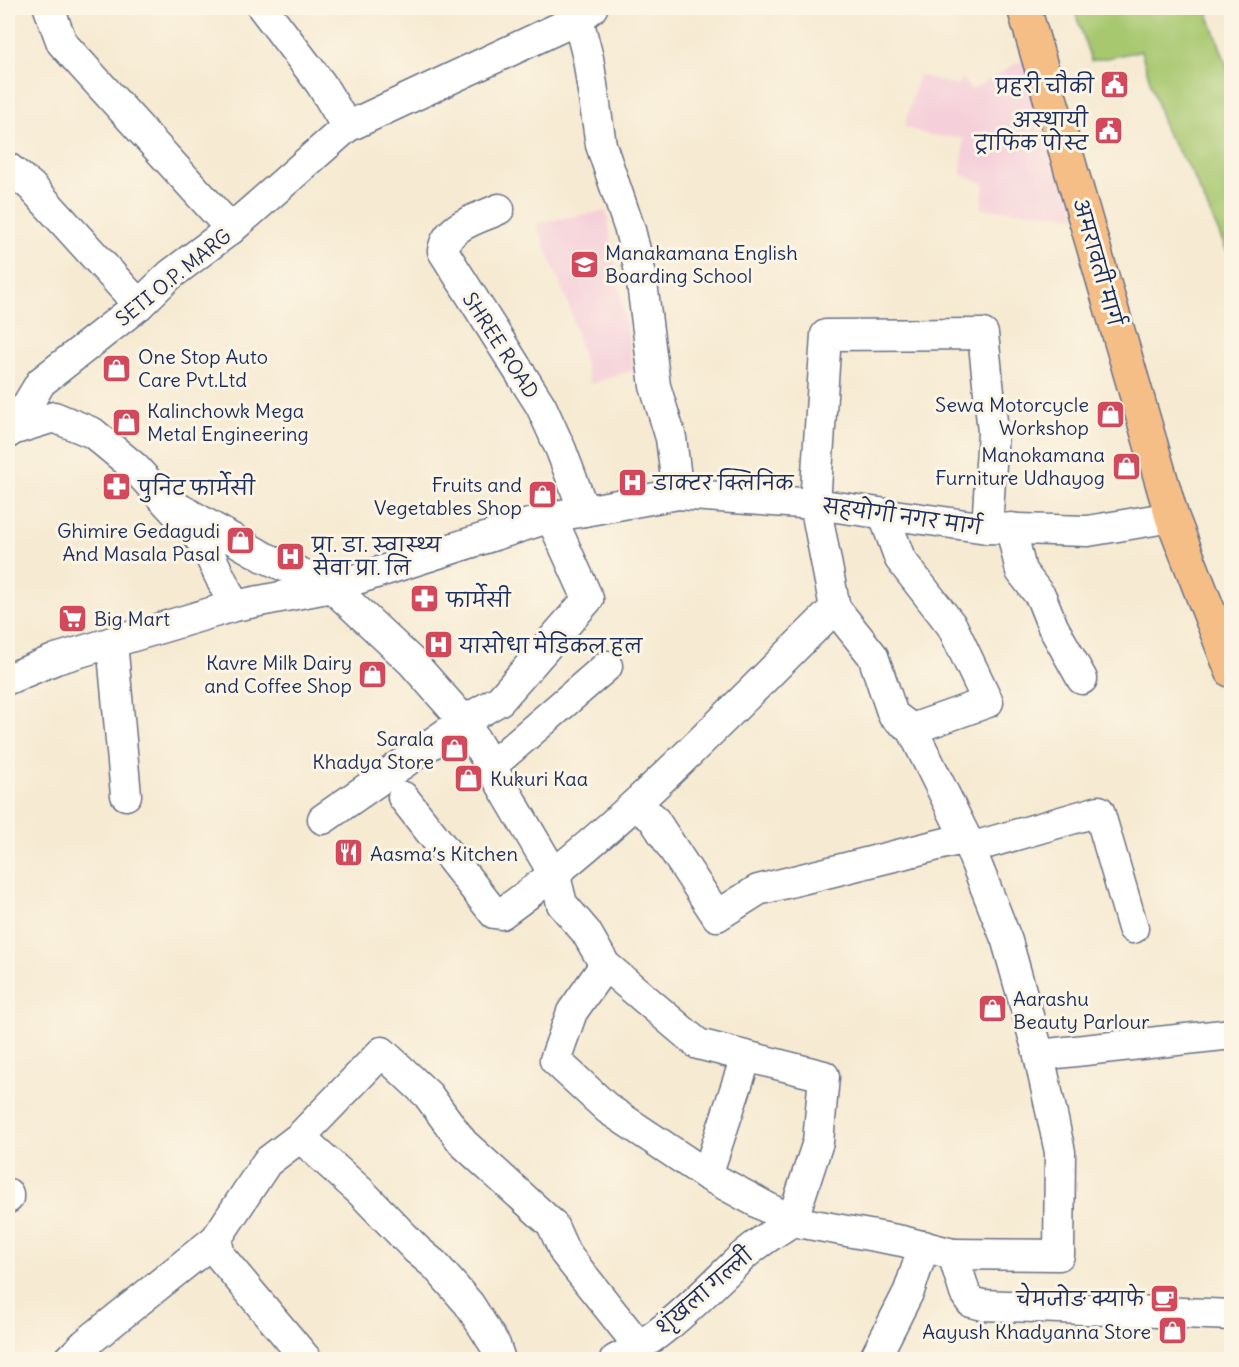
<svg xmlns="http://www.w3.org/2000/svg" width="1239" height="1367" viewBox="0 0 1239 1367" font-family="Delius,'Playpen Sans Deva',sans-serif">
	<rect width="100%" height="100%" fill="#fcf5e5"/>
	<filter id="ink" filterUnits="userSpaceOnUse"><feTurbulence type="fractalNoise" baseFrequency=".0167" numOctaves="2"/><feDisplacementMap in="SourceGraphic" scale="12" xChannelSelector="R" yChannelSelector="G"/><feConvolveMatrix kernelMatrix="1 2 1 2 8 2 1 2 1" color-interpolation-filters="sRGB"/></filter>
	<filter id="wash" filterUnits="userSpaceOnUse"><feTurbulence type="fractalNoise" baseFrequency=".008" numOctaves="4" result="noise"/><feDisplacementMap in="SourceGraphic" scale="24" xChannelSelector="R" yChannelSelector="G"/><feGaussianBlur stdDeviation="1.35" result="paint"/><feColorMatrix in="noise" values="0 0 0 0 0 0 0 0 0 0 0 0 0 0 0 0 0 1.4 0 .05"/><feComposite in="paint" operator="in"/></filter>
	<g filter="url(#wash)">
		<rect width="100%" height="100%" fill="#f6ead2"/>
		<g fill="#f5cfda">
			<path d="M 1029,56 L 1077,217 L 1041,212 L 981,209 L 984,183 L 961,174 L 964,138 L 928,135 L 904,127 L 919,75 L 957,86 L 962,78 L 971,90 Z"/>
			<path d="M 606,211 L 634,370 L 590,384 L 569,306 L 536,223 Z"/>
		</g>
		<path fill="#a8c870" stroke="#627c67" stroke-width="1.5" d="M 1074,8 L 1206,8 L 1231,77 L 1231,260 L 1192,173 L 1165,130 L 1141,51 L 1091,61 Z"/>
	</g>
	<g filter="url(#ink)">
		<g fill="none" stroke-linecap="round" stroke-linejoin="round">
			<defs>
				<g id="minor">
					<path d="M 49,8 L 62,43 L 231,229"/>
					<path d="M 263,8 L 321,84 L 347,127"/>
					<path d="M 578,19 L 588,58 L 601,145 L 630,230 L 641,275 L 655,386 L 671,438 L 678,494"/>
					<path d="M 8,168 L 31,186 L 139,305"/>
					<path d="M 499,209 C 478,219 447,225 443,251 L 541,406 L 561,450 L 584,511"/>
					<path d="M 12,430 L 54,417 L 93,433 L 134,467 L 204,543 L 234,606"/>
					<path d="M 8,433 L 12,430 L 41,382 L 139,305 L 170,275 L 231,229 L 347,127 L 578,19 L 592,8"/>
					<path d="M 168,502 L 264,557 L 332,587 L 412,662 L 464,721 L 555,876 L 562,904 L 586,932 L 605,965 L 698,1044 L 824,1076 L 818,1142 L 792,1221 L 902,1241 L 953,1254 L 965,1293 L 971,1302 L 983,1305 L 1232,1315"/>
					<path d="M 884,515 L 900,559 L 952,626 L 988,702 L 912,729"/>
					<path d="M 1011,528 L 1021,571 L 1041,597 L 1053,627 L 1082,679"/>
					<path d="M 112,642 L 126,795"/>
					<path d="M 8,679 L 56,659 L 234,606 L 332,587 L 551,517 L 678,494 L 815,504 L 987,528 L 1088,531 L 1172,517"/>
					<path d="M 490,767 L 607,666"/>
					<path d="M 403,797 L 494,913 L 501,914 C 624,826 727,714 835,608"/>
					<path d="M 635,806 L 653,818 L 717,916 L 758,890 L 966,838"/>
					<path d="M 323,819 L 464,721 L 500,700 L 588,599 L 551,517"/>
					<path d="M 970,848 L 1099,811 L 1133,928"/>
					<path d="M 605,965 L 572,1012 L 555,1060 L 608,1109 L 707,1175 L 792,1221 C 775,1233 755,1244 740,1259 C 702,1295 663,1337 615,1360"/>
					<path d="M 1039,1055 L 1232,1034"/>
					<path d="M 300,1137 L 361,1192 L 417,1250 L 435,1265 L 469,1304 L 495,1345 L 500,1360"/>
					<path d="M 707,1175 L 746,1057"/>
					<path d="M 8,1194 L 8,1198"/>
					<path d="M 953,1254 L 1059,1255 L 1060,1152 L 1039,1055 L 1007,941 L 966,838 L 912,729 L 893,715 L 873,656 L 835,608 L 815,504 L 826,335 L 983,334 L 993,432 L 987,528"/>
					<path d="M 69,1360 L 85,1344 L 216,1239"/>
					<path d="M 307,1360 L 220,1256 L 216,1239 L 267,1162 L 300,1137 L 382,1052 L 428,1095 L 463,1143 L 552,1224 L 565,1253 L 639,1346"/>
					<path d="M 874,1360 L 909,1291 L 924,1246"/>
				</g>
				<path id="major" d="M 1024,8 L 1172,517 L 1232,671"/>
			</defs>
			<use href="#minor" stroke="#687087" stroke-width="33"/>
			<use href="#major" stroke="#687087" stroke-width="36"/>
			<use href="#minor" stroke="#fff" stroke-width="30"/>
			<use href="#major" stroke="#f6be87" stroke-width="33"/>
		</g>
	</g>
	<defs>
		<symbol id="civic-square" viewBox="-11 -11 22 22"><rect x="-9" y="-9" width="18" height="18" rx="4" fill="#d1495b" stroke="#fcf5e5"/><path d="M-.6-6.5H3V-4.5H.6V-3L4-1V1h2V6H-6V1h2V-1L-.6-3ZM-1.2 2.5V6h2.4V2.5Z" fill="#fff"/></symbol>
		<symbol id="school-square" viewBox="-11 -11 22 22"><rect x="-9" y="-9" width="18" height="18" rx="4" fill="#d1495b" stroke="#fcf5e5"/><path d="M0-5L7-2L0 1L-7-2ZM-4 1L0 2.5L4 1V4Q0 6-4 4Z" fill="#fff"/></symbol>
		<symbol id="shop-square" viewBox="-11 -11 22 22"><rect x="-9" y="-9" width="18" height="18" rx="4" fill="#d1495b" stroke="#fcf5e5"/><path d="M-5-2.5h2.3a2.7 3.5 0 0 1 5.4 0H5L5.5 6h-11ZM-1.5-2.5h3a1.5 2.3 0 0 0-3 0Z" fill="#fff"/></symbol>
		<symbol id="hospital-square" viewBox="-11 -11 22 22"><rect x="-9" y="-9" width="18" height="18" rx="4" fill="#d1495b" stroke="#fcf5e5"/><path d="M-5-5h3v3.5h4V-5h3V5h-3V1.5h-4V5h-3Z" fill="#fff"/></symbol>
		<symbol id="pharmacy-square" viewBox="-11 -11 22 22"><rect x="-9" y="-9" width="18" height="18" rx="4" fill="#d1495b" stroke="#fcf5e5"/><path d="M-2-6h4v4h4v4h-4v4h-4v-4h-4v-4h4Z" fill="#fff"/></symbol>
		<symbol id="supermarket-square" viewBox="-11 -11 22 22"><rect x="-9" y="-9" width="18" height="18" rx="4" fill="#d1495b" stroke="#fcf5e5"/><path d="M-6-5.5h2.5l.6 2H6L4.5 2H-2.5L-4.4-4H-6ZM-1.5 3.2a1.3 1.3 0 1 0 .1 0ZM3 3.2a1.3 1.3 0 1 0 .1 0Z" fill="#fff"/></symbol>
		<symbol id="restaurant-square" viewBox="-11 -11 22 22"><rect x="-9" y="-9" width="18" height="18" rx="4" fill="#d1495b" stroke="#fcf5e5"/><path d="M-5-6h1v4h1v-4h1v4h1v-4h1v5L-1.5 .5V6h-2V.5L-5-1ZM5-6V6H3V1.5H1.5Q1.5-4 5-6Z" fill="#fff"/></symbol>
		<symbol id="cafe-square" viewBox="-11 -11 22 22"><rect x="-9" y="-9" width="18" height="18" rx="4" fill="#d1495b" stroke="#fcf5e5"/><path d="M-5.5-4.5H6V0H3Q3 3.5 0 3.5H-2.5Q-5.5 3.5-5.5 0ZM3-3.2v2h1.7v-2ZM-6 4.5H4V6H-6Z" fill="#fff"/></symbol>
	</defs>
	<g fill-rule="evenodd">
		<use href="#civic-square" x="1098" y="68" width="33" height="33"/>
		<use href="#civic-square" x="1092" y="114" width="33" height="33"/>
		<use href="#school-square" x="568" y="248" width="33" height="33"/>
		<use href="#shop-square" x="100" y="352" width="33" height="33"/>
		<use href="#shop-square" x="1094" y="398" width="33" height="33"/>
		<use href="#shop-square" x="110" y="406" width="33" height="33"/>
		<use href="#shop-square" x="1110" y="450" width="33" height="33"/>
		<use href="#hospital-square" x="616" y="466" width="33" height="33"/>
		<use href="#pharmacy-square" x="100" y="470" width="33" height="33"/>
		<use href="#shop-square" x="526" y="478" width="33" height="33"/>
		<use href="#shop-square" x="224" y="524" width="33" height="33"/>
		<use href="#hospital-square" x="274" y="540" width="33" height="33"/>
		<use href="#pharmacy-square" x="408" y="582" width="33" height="33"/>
		<use href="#supermarket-square" x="56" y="602" width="33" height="33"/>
		<use href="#hospital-square" x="422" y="628" width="33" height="33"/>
		<use href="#shop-square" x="356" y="658" width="33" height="33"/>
		<use href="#shop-square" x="438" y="732" width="33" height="33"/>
		<use href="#shop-square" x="452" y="762" width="33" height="33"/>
		<use href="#restaurant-square" x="332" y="836" width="33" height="33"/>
		<use href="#shop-square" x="976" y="992" width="33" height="33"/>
		<use href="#cafe-square" x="1148" y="1282" width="33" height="33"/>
		<use href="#shop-square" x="1156" y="1314" width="33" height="33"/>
	</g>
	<g text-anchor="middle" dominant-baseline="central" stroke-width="6" stroke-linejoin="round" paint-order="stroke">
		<g font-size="20" fill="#1b2f5e" stroke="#fcf5e5" text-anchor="start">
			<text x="1094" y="85" text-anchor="end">प्रहरी चौकी</text>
			<text x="1088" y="119" text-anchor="end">अस्थायी<tspan x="1088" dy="23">ट्राफिक पोस्ट</tspan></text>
			<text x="605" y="252">Manakamana English<tspan x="605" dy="23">Boarding School</tspan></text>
			<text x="138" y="356">One Stop Auto<tspan x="138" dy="23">Care Pvt.Ltd</tspan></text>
			<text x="1089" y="404" text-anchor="end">Sewa Motorcycle<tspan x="1089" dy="23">Workshop</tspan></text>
			<text x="147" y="410">Kalinchowk Mega<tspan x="147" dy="23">Metal Engineering</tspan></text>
			<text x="1105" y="454" text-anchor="end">Manokamana<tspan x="1105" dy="23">Furniture Udhayog</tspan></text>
			<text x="653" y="482">डाक्टर क्लिनिक</text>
			<text x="522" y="484" text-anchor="end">Fruits and<tspan x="522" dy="23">Vegetables Shop</tspan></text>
			<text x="138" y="487">पुनिट फार्मेसी</text>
			<text x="220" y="530" text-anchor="end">Ghimire Gedagudi<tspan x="220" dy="23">And Masala Pasal</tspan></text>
			<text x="312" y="544">प्रा. डा. स्वास्थ्य<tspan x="312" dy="23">सेवा प्रा. लि</tspan></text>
			<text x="446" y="599">फार्मेसी</text>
			<text x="94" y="618">Big Mart</text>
			<text x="459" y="645">यासोधा मेडिकल हल</text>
			<text x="352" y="662" text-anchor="end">Kavre Milk Dairy<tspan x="352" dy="23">and Coffee Shop</tspan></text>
			<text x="434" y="738" text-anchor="end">Sarala<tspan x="434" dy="23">Khadya Store</tspan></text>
			<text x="490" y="778">Kukuri Kaa</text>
			<text x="370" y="853">Aasma’s Kitchen</text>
			<text x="1013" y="998">Aarashu<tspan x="1013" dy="23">Beauty Parlour</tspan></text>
			<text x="1144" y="1298" text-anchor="end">चेमजोङ क्याफे</text>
			<text x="1151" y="1331" text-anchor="end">Aayush Khadyanna Store</text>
		</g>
		<g font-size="20" fill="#1b2f5e" stroke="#fcf5e5">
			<text transform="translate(1098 262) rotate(74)">अमरावती मार्ग</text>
			<text transform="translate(173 277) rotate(-39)">SETI O.P. MARG</text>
			<text transform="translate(501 345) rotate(57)">SHREE ROAD</text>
			<text transform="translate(902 516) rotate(8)">सहयोगी नगर मार्ग</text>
			<text transform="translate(704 1291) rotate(-41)">शृंखला गल्ली</text>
		</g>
	</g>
	<rect width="1239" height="1367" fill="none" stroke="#fcf5e5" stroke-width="30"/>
</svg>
